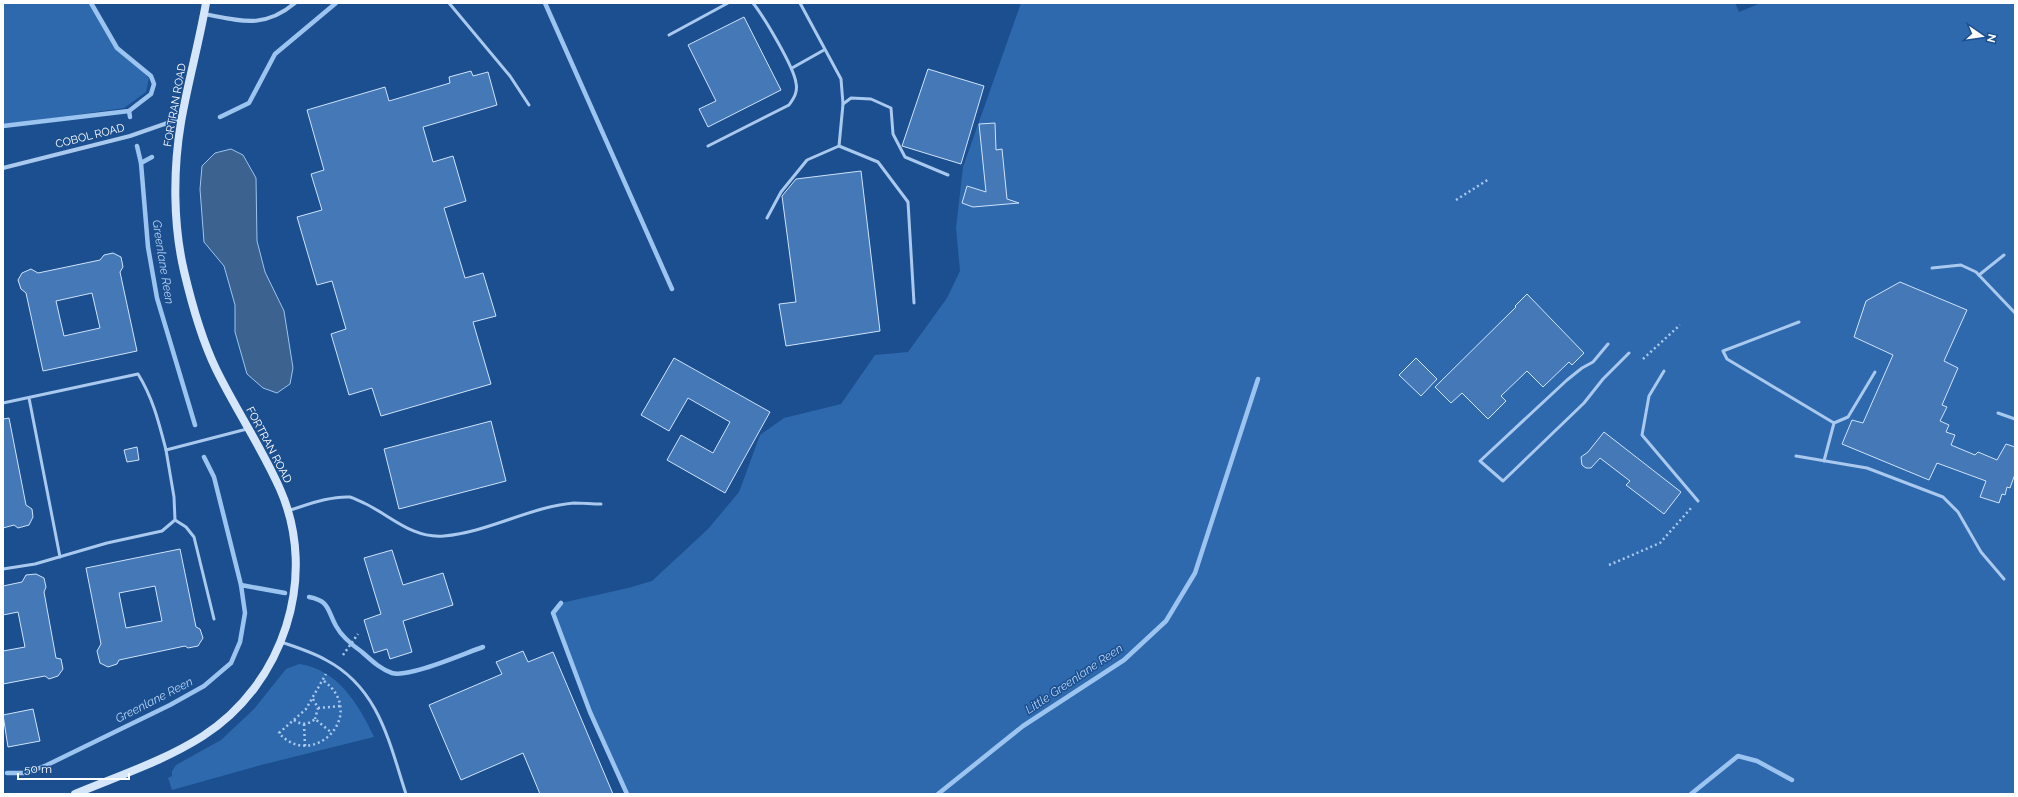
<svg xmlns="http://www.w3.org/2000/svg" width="2018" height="797" viewBox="0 0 2018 797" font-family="Raleway,sans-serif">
	<rect width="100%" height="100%" fill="#1b4f8f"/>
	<g fill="#2e69ad">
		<path d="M 3,3 L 91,3 L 117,48 L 149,78 L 146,92 L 124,108 L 3,125 Z"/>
		<path d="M 1021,3 L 1735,3 L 1739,12 L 1761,3 L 2015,3 L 2015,794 L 627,794 L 590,712 L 553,613 L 561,603 L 628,588 L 652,581 L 708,529 L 739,492 L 760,435 L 784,418 L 841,404 L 875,355 L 908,352 L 947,298 L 960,271 L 956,228 L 963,167 Z"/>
		<path d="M 299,664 C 337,669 359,704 374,737 L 261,765 L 172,790 L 168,778 L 172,776 L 172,771 L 176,765 L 221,740 L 254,709 L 286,669 Z"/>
	</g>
	<path fill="#3c6290" stroke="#9cc4f0" d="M 231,149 L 243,155 L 256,178 L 257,241 L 265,272 L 284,311 L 293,368 L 290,384 L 277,393 L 263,388 L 247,374 L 235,332 L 235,305 L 224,266 L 204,242 L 200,189 L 202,166 L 215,153 Z"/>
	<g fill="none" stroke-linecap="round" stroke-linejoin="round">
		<g stroke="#9cc4f0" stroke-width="4.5">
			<path d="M 545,3 L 672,289"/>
			<path d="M 129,111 L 130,117"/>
			<path d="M 220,117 L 249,103 L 275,54 L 336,3"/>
			<path d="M 3,126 L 129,111 L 151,94 L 154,84 L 151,76 L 117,48 L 91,3"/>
			<path d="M 137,146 L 141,163 L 148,247 L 157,298 L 195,425"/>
			<path d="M 141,163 L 152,157"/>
			<path d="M 204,457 L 214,477 L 241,585"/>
			<path d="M 309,597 C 330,601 327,610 336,626 C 342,637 352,645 362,652 C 371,660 380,669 392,673 C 409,678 465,653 483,647"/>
			<path d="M 561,603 L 553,613 L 590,712 L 627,794"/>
			<path d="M 7,773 L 27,773 L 47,765 L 170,705 L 204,686 L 231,663 L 240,642 L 245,613 L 241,585 L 285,593"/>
			<path d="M 938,794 L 1023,726 L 1124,660 L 1166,621 L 1195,573 L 1258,379"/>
			<path d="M 1691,794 L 1738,756 L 1757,761 L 1792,780"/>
		</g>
	</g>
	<g fill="#4478b7" stroke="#cfe3fa" fill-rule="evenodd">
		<path d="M 744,17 L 781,90 L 708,127 L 699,109 L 716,101 L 688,45 Z"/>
		<path d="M 928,69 L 984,86 L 961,164 L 902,146 Z"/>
		<path d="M 471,71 L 473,76 L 488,72 L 497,105 L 423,127 L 433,162 L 453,156 L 466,201 L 444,208 L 465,278 L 483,273 L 496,316 L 473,322 L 491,384 L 381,416 L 372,388 L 349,395 L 331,334 L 346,329 L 332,281 L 317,285 L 297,217 L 322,210 L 311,174 L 324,170 L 307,110 L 385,87 L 389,101 L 450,83 L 449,77 Z"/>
		<path d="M 995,123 L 996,150 L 1002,149 L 1007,199 L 1019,203 L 973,207 L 962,203 L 967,186 L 986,192 L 979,124 Z"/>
		<path d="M 861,171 L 880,331 L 786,346 L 779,304 L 796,302 L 782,196 L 796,179 Z"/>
		<path d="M 113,253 L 121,257 L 123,267 L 120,272 L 137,351 L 43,371 L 26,293 L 21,289 L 18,280 L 22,273 L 31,269 L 38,273 L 100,260 L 104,255 ZM 92,293 L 100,328 L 64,336 L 56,301 Z"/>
		<path d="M 1900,282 L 1967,310 L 1944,361 L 1958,368 L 1942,405 L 1947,407 L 1940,421 L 1949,425 L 1946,432 L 1955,435 L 1951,445 L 1975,455 L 1978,452 L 1997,460 L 2006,444 L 2015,447 L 2015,474 L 2010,488 L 2007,487 L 2005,495 L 2002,494 L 1999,503 L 1980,497 L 1986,481 L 1937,463 L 1929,480 L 1842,444 L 1852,420 L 1863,423 L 1893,355 L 1854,337 L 1866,301 Z"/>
		<path d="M 1527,294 L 1584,353 L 1572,365 L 1569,362 L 1543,387 L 1527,371 L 1501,396 L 1506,401 L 1488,419 L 1462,393 L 1451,403 L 1435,387 L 1516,307 L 1515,306 Z"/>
		<path d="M 674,358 L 770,412 L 725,493 L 667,460 L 681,435 L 713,453 L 730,422 L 688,398 L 669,431 L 641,415 Z"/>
		<path d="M 1416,358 L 1437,379 L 1421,396 L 1399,375 Z"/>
		<path d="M 9,418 L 26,505 L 32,509 L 33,517 L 29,525 L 18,528 L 14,525 L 3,528 L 3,419 Z"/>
		<path d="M 491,421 L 506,481 L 399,509 L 384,449 Z"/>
		<path d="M 1604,432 L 1681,492 L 1664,514 L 1626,485 L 1630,481 L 1600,458 L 1591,468 L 1586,468 L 1582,465 L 1581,457 L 1588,452 Z"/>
		<path d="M 137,447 L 139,460 L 127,462 L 124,450 Z"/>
		<path d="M 180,549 L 196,627 L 200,629 L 203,638 L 198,646 L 188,648 L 185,646 L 119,660 L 117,664 L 108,667 L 100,663 L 97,651 L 101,644 L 86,568 ZM 155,586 L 162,621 L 126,628 L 119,593 Z"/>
		<path d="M 392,550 L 403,585 L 443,573 L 453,605 L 403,621 L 412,652 L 390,659 L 387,649 L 374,653 L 364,620 L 381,614 L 364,558 Z"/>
		<path d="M 36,574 L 44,578 L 46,587 L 44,592 L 56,658 L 61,659 L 63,669 L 58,676 L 49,679 L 45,676 L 3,684 L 3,651 L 25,647 L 18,612 L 3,615 L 3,586 L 22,582 L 26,575 Z"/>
		<path d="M 523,651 L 528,662 L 553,652 L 613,794 L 540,794 L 523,753 L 461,780 L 429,705 L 502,674 L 496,662 Z"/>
		<path d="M 33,709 L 40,741 L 8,747 L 3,715 Z"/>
	</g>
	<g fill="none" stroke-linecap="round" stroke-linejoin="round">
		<g stroke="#a9c9ee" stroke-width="2.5" stroke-dasharray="2 3" stroke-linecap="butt">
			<path d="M 1456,200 L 1489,179"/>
			<path d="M 1643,359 L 1680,325"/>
			<path d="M 1609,565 L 1660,543 L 1692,507"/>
			<path d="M 343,655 L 358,634"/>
			<path d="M 324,681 C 369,715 312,771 279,733 L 306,709 L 326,674"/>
			<path d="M 313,699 L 318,708 L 315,719"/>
			<path d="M 318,708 L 341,706"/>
			<path d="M 294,720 C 301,725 308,725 315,719 L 332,733"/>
			<path d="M 304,724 L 305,746"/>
		</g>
		<g stroke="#a9c9ee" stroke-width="3">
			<path d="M 449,3 L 510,76 L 529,105"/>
			<path d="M 800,3 L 841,79 L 843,104 L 839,146"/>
			<path d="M 669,35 L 728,3"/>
			<path d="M 792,68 L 824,50"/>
			<path d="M 843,104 L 851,98 L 871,99 L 891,108 L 893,134 L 905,157 L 948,175"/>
			<path d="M 708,146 L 789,105 C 794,98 798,92 796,83 C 794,67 764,17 753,3"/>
			<path d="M 767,218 L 781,192 L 807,160 L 839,146 L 878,162 L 908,202 L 914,303"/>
			<path d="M 1932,268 L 1961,265 L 1976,272 L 2015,313"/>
			<path d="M 1979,275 L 2004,255"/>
			<path d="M 1799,322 L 1723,351 L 1727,359 L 1834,423 L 1824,461"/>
			<path d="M 1608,344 L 1593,362 L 1582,368 L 1567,380 L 1480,461 L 1503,481 L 1584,403 L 1603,379 L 1629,353"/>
			<path d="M 1664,371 L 1649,396 L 1642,435 L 1698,501"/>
			<path d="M 29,398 L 60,557"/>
			<path d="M 3,403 L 138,374 C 153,398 159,423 166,450"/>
			<path d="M 1998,413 L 2015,419"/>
			<path d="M 1834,423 L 1848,417 L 1875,372"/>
			<path d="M 1796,456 L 1867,468 L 1943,497 L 1958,512 L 1981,552 L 2004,579"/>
			<path d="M 287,511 C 307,505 329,496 350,497 C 354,498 359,501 364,503 C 390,515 412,539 444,536 C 489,532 529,507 574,503 C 583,503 592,504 601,504"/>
			<path d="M 175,520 L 186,527 L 194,537 L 214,619"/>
			<path d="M 3,569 L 35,564 L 107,543 L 162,531 L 175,520 L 174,497 L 166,450 L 247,429"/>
			<path d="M 281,642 C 296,647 312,652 326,660 C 379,688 389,742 406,794"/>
		</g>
		<g stroke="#a9c9ee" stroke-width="4">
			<path d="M 204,14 C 241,21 264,29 295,3"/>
			<path d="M 3,168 L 130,136 L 173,121 L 181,121"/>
		</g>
		<path stroke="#d6e6fa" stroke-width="8" d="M 75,794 C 118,776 164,761 203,736 C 283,685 319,577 280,489 C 262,448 236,410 216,369 C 201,338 192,305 184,271 C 173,224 173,170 181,122 C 188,82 199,43 206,3"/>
	</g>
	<g text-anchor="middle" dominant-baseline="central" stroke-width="3" stroke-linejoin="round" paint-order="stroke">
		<g font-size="11" fill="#fff" stroke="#1b4f8f">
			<text transform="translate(175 105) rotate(-80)">FORTRAN ROAD</text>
			<text transform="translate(90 136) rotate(-14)">COBOL ROAD</text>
			<text transform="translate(269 445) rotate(62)">FORTRAN ROAD</text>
		</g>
		<g font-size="12" font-style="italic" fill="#b5d3f5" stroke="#1b4f8f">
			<text transform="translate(163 262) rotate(81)">Greenlane Reen</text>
			<text transform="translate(1074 679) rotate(-34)">Little Greenlane Reen</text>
			<text transform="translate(154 700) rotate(-27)">Greenlane Reen</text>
		</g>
	</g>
	<rect width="2018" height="797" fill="none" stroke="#ffffff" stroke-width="8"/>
	<g transform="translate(1982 36) rotate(103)" stroke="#1b4f8f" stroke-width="3" paint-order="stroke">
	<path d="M0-3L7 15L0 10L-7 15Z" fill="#ffffff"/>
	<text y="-6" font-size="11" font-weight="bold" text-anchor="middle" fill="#ffffff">N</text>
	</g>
	<path d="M18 773v6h111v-6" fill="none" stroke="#ffffff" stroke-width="2"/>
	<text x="24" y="773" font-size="12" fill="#ffffff" stroke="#1b4f8f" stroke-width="3" paint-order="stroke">50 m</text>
</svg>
